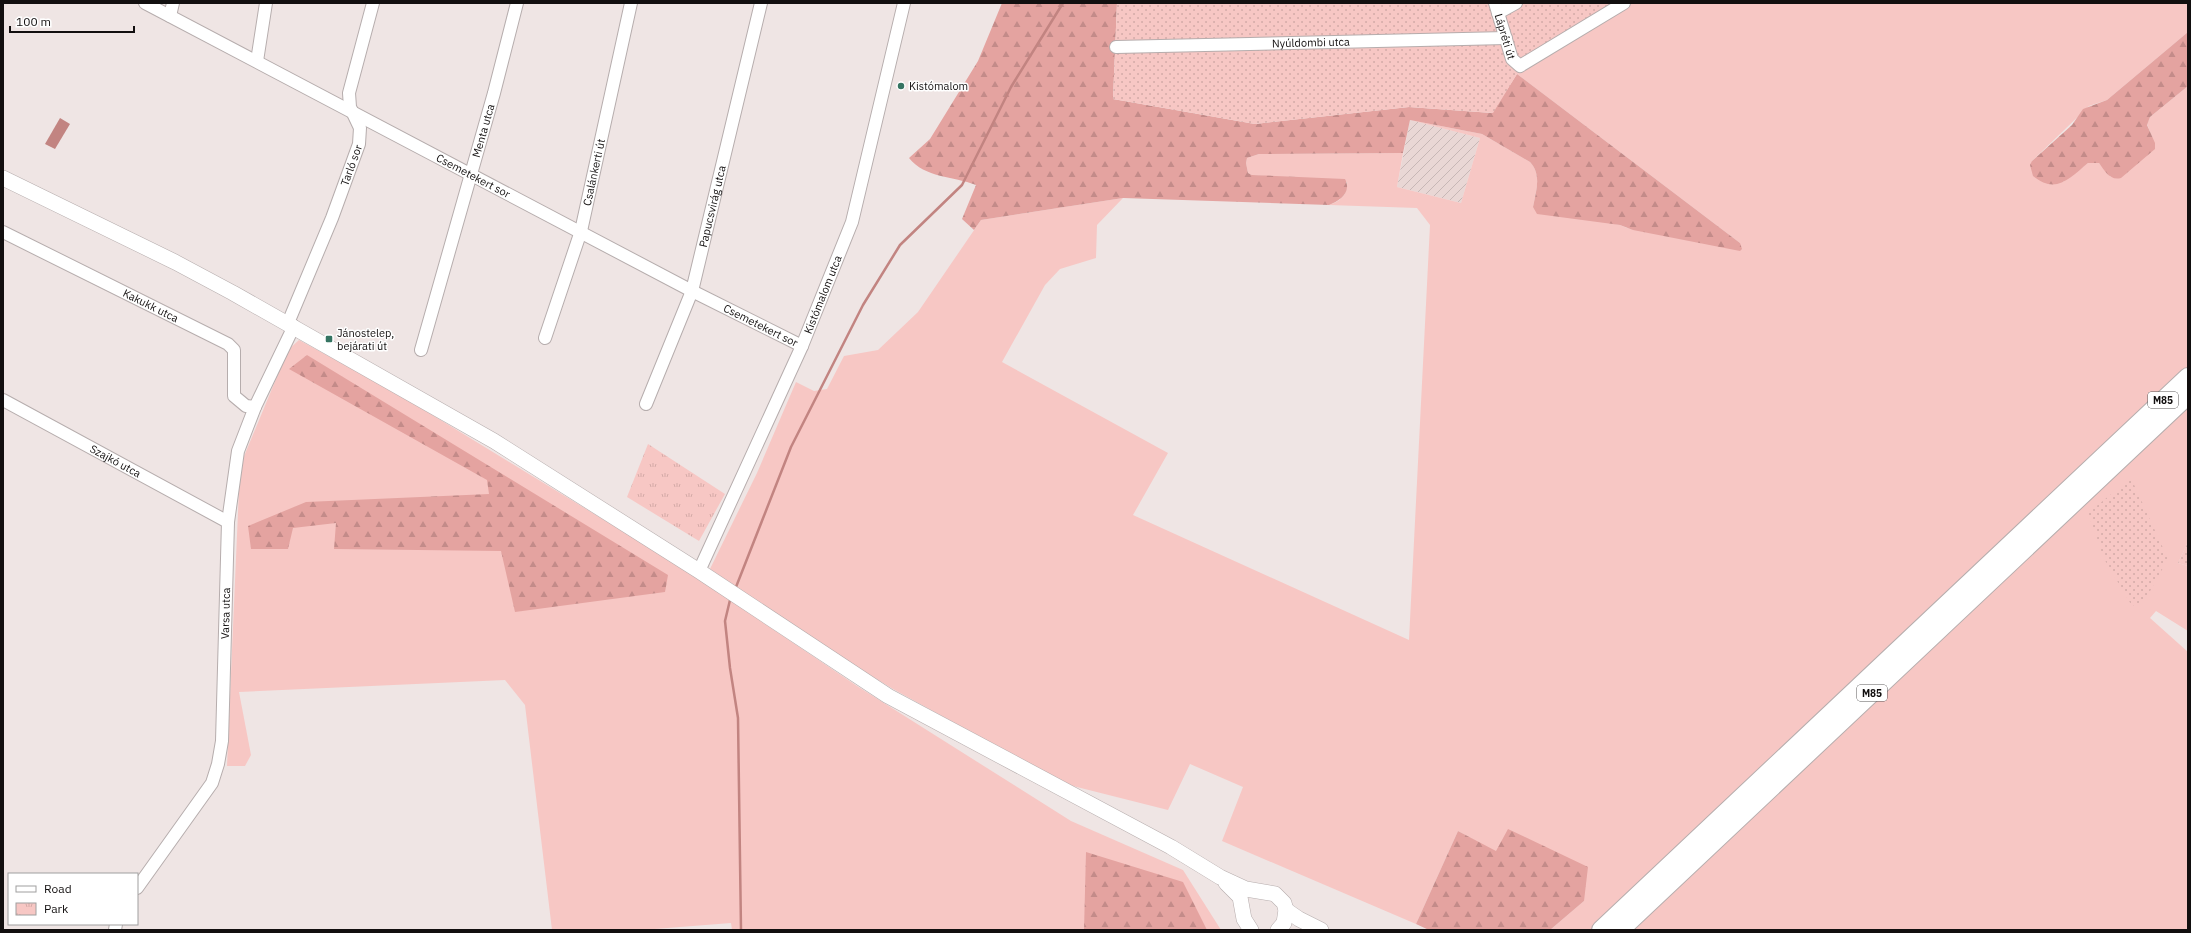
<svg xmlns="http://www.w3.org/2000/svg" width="2191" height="933" viewBox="0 0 2191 933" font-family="'IBM Plex Sans',sans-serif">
	<defs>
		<pattern id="industrial-furrows" width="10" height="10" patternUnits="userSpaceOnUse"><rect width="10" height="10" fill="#e9d7d5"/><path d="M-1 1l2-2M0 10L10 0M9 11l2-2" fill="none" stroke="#c7b7b6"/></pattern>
		<pattern id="forest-firs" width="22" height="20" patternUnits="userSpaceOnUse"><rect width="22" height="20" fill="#e4a3a0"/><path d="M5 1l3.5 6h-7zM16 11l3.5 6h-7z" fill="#c38b89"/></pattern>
		<pattern id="park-tufts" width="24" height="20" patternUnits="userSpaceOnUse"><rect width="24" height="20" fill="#f7c7c4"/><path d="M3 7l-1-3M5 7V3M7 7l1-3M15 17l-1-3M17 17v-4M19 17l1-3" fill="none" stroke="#d3aaa7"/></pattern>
		<pattern id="garden-dots" width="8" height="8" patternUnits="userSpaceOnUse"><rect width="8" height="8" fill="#f7c7c4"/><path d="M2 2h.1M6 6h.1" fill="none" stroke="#d3aaa7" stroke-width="1.8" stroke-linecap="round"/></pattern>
	</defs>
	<rect width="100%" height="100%" fill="#efe5e4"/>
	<path fill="url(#industrial-furrows)" d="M 1410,120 L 1480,138 L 1461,203 L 1397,187 Z"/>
	<g fill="#f7c7c4">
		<path d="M 1615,3 L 2188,3 L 2188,32 L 2107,100 L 2089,106 L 2032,161 L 2063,182 L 2088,163 L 2099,163 L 2111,177 L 2152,137 L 2147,124 L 2150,117 L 2188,86 L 2188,542 L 2178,563 L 2188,566 L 2188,631 L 2156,611 L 2150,618 L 2188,652 L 2188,930 L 1550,930 L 1584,901 L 1458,831 L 1416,924 L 1222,841 L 1243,787 L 1190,764 L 1168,810 L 1065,784 L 893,689 L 809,638 L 710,569 L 757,473 L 796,382 L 814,391 L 827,389 L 844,356 L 878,350 L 918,312 L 981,220 L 1123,198 L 1097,225 L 1096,258 L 1060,269 L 1045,285 L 1002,362 L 1168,453 L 1133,515 L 1409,640 L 1430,225 L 1417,208 L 1329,205 C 1340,201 1348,195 1347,182 L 1252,175 L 1248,173 L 1246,163 L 1247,158 L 1259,154 L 1403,153 L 1397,187 L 1461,203 L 1480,138 L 1410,120 L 1482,134 L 1530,162 C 1542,175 1536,191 1533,207 L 1620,225 L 1627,228 L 1740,243 L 1517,74 L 1519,61 Z"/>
		<path d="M 299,340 L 398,394 L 681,567 L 857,686 L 1071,821 L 1183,870 L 1221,930 L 732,930 L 731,923 L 642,930 L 552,930 L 525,705 L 505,680 L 239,692 L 251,755 L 245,766 L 227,766 L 240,466 L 288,350 Z"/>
	</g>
	<g fill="url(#forest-firs)">
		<path d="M 1002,3 L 1117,3 L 1113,99 L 1255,124 L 1409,107 L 1492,113 L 1517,74 L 1740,243 L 1742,249 L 1740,251 L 1633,230 L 1620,225 L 1537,214 L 1533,207 C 1536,191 1542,175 1530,162 L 1482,134 L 1410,120 L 1403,153 L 1259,154 L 1247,158 L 1246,163 L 1248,173 L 1252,175 L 1345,179 C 1352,192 1340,201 1329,205 L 1123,198 L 981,220 L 974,230 L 962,219 L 976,185 C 953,176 925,178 909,158 L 930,139 L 978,61 Z"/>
		<path d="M 2188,32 L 2188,86 L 2150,117 L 2147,125 L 2155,143 L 2155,149 L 2121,178 C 2110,181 2105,171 2099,163 L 2088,163 C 2070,178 2056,195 2033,176 L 2030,165 L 2032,161 L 2072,125 L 2083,109 L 2107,100 Z"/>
		<path d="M 307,355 L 668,575 L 665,592 L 515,612 L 501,551 L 334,549 L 336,523 L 293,528 L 288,549 L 251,549 L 248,526 L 306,502 L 489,494 L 487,480 L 289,369 Z"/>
		<path d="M 1508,829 L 1588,867 L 1584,901 L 1550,930 L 1429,930 L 1416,924 L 1458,831 L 1496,851 Z"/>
		<path d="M 1086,852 L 1183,882 L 1207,930 L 1084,930 Z"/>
	</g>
	<path fill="url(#park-tufts)" d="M 648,444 L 725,494 L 699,541 L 627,497 Z"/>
	<g fill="url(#garden-dots)">
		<path d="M 1117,3 L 1615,3 L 1519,61 L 1517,74 L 1493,113 L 1409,107 L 1255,124 L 1113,99 Z"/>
		<path d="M 2131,478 L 2168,559 L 2145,600 L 2132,606 L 2103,557 L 2088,513 Z"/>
		<path d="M 2188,542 L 2188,566 L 2178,563 Z"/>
	</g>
	<path fill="#c28481" d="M 60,118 L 70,124 L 55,149 L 45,144 Z"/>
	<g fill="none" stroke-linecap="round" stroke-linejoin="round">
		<g stroke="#c28481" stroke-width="2.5">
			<path d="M 736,587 L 791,447 L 863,305 L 900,245 L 962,185 L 1011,87 L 1063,3"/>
			<path d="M 730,600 L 725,621 L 730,668 L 738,718 L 741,930"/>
		</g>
		<defs>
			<g id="minor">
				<path id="s1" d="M 145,3 L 692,291 L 802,346"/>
				<path id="s2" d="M 1495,3 L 1512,59 L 1520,66 L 1624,3"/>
				<path d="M 1498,13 L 1516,3"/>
				<path d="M 170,16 L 173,3"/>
				<path id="s3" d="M 1116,47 L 1506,38"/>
				<path d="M 257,61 L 266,3"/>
				<path id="s4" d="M 3,232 L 228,344 L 234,350 L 234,396 L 246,406 L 255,407"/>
				<path id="s5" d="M 288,323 L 332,218 L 359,144 L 360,128 L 350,107 L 349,93 L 373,3"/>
				<path id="s6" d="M 545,338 L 581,231 L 631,3"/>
				<path id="s7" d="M 421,350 L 494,93 L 517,3"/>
				<path id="s8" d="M 3,400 L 228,522"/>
				<path id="s9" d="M 646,404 L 692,291 L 761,3"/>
				<path id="s10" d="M 699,571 L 802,346 L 852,222 L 904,3"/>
				<path id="s11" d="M 137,888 L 212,783 L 218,764 L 222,741 L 228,522 L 238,451 L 255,407 L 294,326"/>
				<path d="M 115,930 L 116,924"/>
			</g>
			<g id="major">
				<path d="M 3,178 L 175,262 L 233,293 L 494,441 L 699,571 L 888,696 L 1171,847 L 1220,877 L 1246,889 L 1275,894 L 1284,903 L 1286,910 L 1284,923 L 1278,930"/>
				<path d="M 1226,883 L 1240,897 L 1244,919 L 1251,930"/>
				<path d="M 1286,910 L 1299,919 L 1321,930"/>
			</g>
			<g id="highway">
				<path d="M 1601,930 L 2188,377"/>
				<path d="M 1620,930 L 2188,395"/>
			</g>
		</defs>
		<use href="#minor" stroke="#b6adad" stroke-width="14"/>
		<use href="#major" stroke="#b6adad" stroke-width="16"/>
		<use href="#highway" stroke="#b6adad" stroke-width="20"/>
		<use href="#minor" stroke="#fff" stroke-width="12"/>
		<use href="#major" stroke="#fff" stroke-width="15"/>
		<use href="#highway" stroke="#fff" stroke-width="18"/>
	</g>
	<g fill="#357462" stroke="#fff" stroke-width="1.5">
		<circle cx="901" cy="86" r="4"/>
		<rect x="325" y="335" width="8" height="8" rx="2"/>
	</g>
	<g text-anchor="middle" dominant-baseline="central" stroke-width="3" stroke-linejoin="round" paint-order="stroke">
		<g fill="#fff" stroke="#595757" stroke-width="1">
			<rect x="2148" y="392" width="30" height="16" rx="3"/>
			<rect x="1857" y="685" width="30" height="16" rx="3"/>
		</g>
		<g font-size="10" font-weight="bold" fill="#120f0f">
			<text x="2163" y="400">M85</text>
			<text x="1872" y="693">M85</text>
		</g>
		<g font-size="11" fill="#120f0f" stroke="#fff">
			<text stroke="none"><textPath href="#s2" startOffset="35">Lápréti út</textPath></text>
			<text stroke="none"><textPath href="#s3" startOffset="195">Nyúldombi utca</textPath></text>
			<text stroke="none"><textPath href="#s7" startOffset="228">Menta utca</textPath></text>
			<text stroke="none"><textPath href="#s5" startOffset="170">Tarló sor</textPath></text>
			<text stroke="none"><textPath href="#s6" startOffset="173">Csalánkerti út</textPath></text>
			<text stroke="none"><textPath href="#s1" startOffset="371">Csemetekert sor</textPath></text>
			<text stroke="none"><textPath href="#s9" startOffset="209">Papucsvirág utca</textPath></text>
			<text stroke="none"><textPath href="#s10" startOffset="303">Kistómalom utca</textPath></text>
			<text stroke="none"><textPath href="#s4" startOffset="165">Kakukk utca</textPath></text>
			<text stroke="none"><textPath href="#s1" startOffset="695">Csemetekert sor</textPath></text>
			<text stroke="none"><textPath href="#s8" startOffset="128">Szajkó utca</textPath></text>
			<text stroke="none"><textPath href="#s11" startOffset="300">Varsa utca</textPath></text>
		</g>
		<g font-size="11" fill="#120f0f" stroke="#fff" text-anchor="start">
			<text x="909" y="86">Kistómalom</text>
			<text x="337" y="333">Jánostelep,<tspan x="337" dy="13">bejárati út</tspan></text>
		</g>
	</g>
	<rect width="2191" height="933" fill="none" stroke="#120f0f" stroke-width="8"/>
	<rect x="8" y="873" width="130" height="52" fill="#ffffff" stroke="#a09f9f"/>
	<rect x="16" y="886" width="20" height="6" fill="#ffffff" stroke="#a09f9f"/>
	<text x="44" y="893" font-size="12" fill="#120f0f">Road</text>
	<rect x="16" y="903" width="20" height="12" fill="url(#park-tufts)" stroke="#a09f9f"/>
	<text x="44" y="913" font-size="12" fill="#120f0f">Park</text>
	<path d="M10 26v6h124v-6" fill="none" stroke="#120f0f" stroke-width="2"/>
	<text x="16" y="26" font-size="12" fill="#120f0f" stroke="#ffffff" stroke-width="3" paint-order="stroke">100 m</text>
</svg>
